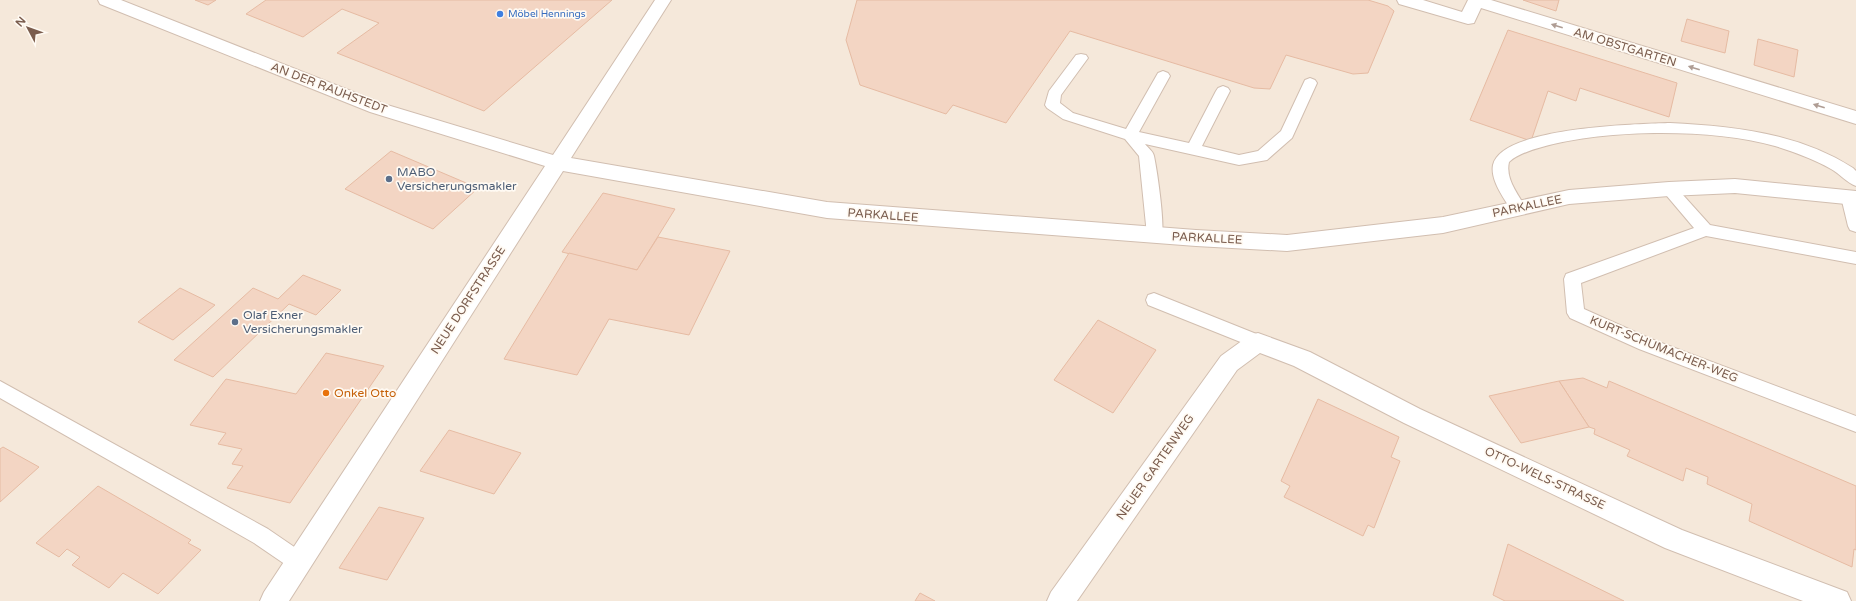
<svg xmlns="http://www.w3.org/2000/svg" width="1856" height="601" viewBox="0 0 1856 601" font-family="'Varela Round',sans-serif">
	<rect width="100%" height="100%" fill="#fdf6ec"/>
	<rect fill="#f5e8da" x="0" y="0" width="1856" height="601"/>
	<g fill="#f3d5c3" stroke="#e6bba3">
		<path d="M 195,0 L 216,0 L 208,5 Z"/>
		<path d="M 266,0 L 612,0 L 484,111 L 337,53 L 379,23 L 342,9 L 303,37 L 246,14 Z"/>
		<path d="M 857,0 L 1368,0 L 1388,6 L 1394,11 L 1368,73 L 1353,74 L 1286,55 L 1270,89 L 1254,88 L 1070,31 L 1006,123 L 953,105 L 946,114 L 860,85 L 846,40 Z"/>
		<path d="M 1523,0 L 1559,0 L 1556,11 Z"/>
		<path d="M 1687,19 L 1729,31 L 1725,53 L 1681,41 Z"/>
		<path d="M 1508,30 L 1677,83 L 1669,117 L 1580,88 L 1576,101 L 1548,91 L 1531,141 L 1470,120 Z"/>
		<path d="M 1758,39 L 1798,50 L 1794,77 L 1754,65 Z"/>
		<path d="M 391,151 L 478,188 L 433,229 L 345,189 Z"/>
		<path d="M 603,193 L 675,209 L 637,270 L 562,252 Z"/>
		<path d="M 658,237 L 730,251 L 689,335 L 609,319 L 577,375 L 504,359 L 569,253 L 637,270 Z"/>
		<path d="M 303,275 L 341,290 L 316,315 L 289,304 L 213,377 L 174,360 L 253,288 L 278,299 Z"/>
		<path d="M 180,288 L 215,305 L 173,340 L 138,322 Z"/>
		<path d="M 1098,320 L 1156,350 L 1113,413 L 1054,380 Z"/>
		<path d="M 326,353 L 384,366 L 290,503 L 227,488 L 243,466 L 232,464 L 242,449 L 218,444 L 226,433 L 190,425 L 226,379 L 296,394 Z"/>
		<path d="M 1583,378 L 1607,388 L 1609,381 L 1856,486 L 1856,550 L 1854,549 L 1852,567 L 1749,521 L 1752,504 L 1707,484 L 1708,477 L 1686,468 L 1683,481 L 1627,456 L 1630,450 L 1594,434 L 1595,429 L 1589,427 L 1559,381 Z"/>
		<path d="M 1559,381 L 1589,427 L 1521,443 L 1489,396 Z"/>
		<path d="M 1318,399 L 1399,437 L 1391,457 L 1400,461 L 1374,528 L 1368,525 L 1363,536 L 1284,497 L 1290,486 L 1281,481 Z"/>
		<path d="M 449,430 L 521,453 L 494,494 L 420,471 Z"/>
		<path d="M 3,447 L 39,467 L 0,502 L 0,449 Z"/>
		<path d="M 98,486 L 191,540 L 188,543 L 201,550 L 158,594 L 123,573 L 109,588 L 72,565 L 80,557 L 67,549 L 59,557 L 36,543 Z"/>
		<path d="M 379,507 L 424,518 L 387,580 L 339,568 Z"/>
		<path d="M 1508,544 L 1624,601 L 1505,601 L 1493,595 Z"/>
		<path d="M 920,593 L 935,601 L 915,601 Z"/>
	</g>
	<g fill="none" stroke-linecap="round" stroke-linejoin="round">
		<defs>
			<g id="service">
				<path d="M 1081,54 L 1086,55 L 1088,58 L 1061,95 L 1060,103 L 1073,113 L 1126,129 L 1158,73 L 1163,71 L 1168,73 L 1170,76 L 1139,132 L 1189,143 L 1216,91 L 1218,88 L 1223,86 L 1228,88 L 1230,91 L 1202,146 L 1239,155 L 1258,151 L 1281,131 L 1305,80 L 1310,78 L 1315,80 L 1317,83 L 1292,138 L 1267,160 L 1239,165 L 1145,144 C 1148,148 1153,151 1154,156 C 1157,170 1166,230 1161,239 L 1155,241 L 1149,239 L 1147,235 L 1139,156 L 1125,139 L 1063,119 L 1047,108 L 1045,105 L 1049,91 L 1076,55 Z"/>
				<path d="M 1670,123 C 1733,126 1798,133 1853,168 L 1856,171 L 1856,186 C 1847,183 1840,174 1831,169 C 1814,159 1794,152 1775,146 C 1711,128 1605,129 1542,147 C 1531,150 1518,154 1509,162 C 1505,179 1518,194 1526,208 L 1524,212 L 1518,214 L 1512,212 C 1505,199 1490,181 1493,165 C 1501,127 1638,124 1670,123 Z"/>
				<path d="M 1669,183 L 1674,185 L 1710,225 L 1856,252 L 1856,264 L 1706,236 L 1581,283 L 1584,309 L 1651,339 L 1856,416 L 1856,432 L 1639,349 L 1570,318 L 1567,313 L 1564,279 L 1566,274 L 1694,228 L 1661,189 L 1664,185 Z"/>
				<path d="M 1849,191 L 1855,193 L 1856,196 L 1856,232 L 1850,230 L 1848,226 L 1841,197 L 1843,193 Z"/>
				<path d="M 1154,293 L 1264,337 L 1267,342 L 1264,347 L 1258,349 L 1148,305 L 1146,300 L 1148,295 Z"/>
				<path d="M 0,381 L 268,529 L 306,555 L 309,562 L 306,569 L 299,572 L 292,569 L 254,543 L 0,398 Z"/>
			</g>
			<g id="minor">
				<path d="M 1397,0 L 1423,0 L 1462,12 L 1468,0 L 1491,0 L 1856,111 L 1856,124 L 1481,8 L 1474,23 L 1468,24 L 1399,4 Z"/>
				<path d="M 1258,333 L 1310,352 L 1420,409 L 1682,530 L 1847,592 L 1851,601 L 1803,601 L 1665,548 L 1404,423 L 1294,366 L 1260,353 L 1237,370 L 1077,601 L 1047,601 L 1051,592 L 1221,356 L 1250,335 Z"/>
			</g>
			<path id="tertiary" d="M 98,0 L 121,0 L 384,104 L 553,155 L 655,0 L 671,0 L 571,158 L 827,202 L 1196,230 L 1287,235 L 1443,217 L 1569,190 L 1669,182 L 1735,179 L 1856,191 L 1856,205 L 1735,193 L 1669,196 L 1569,204 L 1443,233 L 1287,251 L 1196,246 L 827,218 L 563,171 L 289,601 L 260,601 L 264,592 L 545,166 L 370,112 L 100,4 Z"/>
		</defs>
		<use href="#service" stroke="#d1beb0" stroke-width="2"/>
		<use href="#minor" stroke="#d1beb0" stroke-width="2"/>
		<use href="#tertiary" stroke="#d1beb0" stroke-width="2"/>
		<use href="#service" fill="#fff" fill-rule="evenodd"/>
		<use href="#minor" fill="#fff" fill-rule="evenodd"/>
		<use href="#tertiary" fill="#fff" fill-rule="evenodd"/>
	</g>
	<defs><path id="oneway-solid" d="M-6-.8H1V-3.2L6.5 0L1 3.2V.8H-6Z"/></defs>
	<g fill="#af9d94">
		<use href="#oneway-solid" transform="translate(1557 26) rotate(-163)"/>
		<use href="#oneway-solid" transform="translate(1694 68) rotate(-163)"/>
		<use href="#oneway-solid" transform="translate(1819 106) rotate(-163)"/>
	</g>
	<circle fill="#3f7fe0" stroke="#fffaf3" stroke-width="1.5" cx="500" cy="14" r="4"/>
	<g fill="#5c6f8a" stroke="#fffaf3" stroke-width="1.5">
		<circle cx="389" cy="179" r="4"/>
		<circle cx="235" cy="322" r="4"/>
	</g>
	<circle fill="#e8710a" stroke="#fffaf3" stroke-width="1.5" cx="326" cy="393" r="4"/>
	<g text-anchor="middle" dominant-baseline="central" stroke-width="3.5" stroke-linejoin="round" paint-order="stroke">
		<g font-size="10" fill="#366cbe" stroke="#fffaf3" text-anchor="start">
			<text x="508" y="14">Möbel Hennings</text>
		</g>
		<g font-size="12" fill="#7a5c4d" stroke="#fffaf3">
			<text transform="translate(1625 47) rotate(17)">AM OBSTGARTEN</text>
			<text transform="translate(329 88) rotate(21)">AN DER RAUHSTEDT</text>
			<text transform="translate(1527 206) rotate(-12)">PARKALLEE</text>
			<text transform="translate(883 215) rotate(4)">PARKALLEE</text>
			<text transform="translate(1207 238) rotate(3)">PARKALLEE</text>
			<text transform="translate(468 300) rotate(-57)">NEUE DORFSTRASSE</text>
			<text transform="translate(1664 349) rotate(22)">KURT-SCHUMACHER-WEG</text>
			<text transform="translate(1155 467) rotate(-55)">NEUER GARTENWEG</text>
			<text transform="translate(1545 478) rotate(25)">OTTO-WELS-STRASSE</text>
		</g>
		<g font-size="12" fill="#4e5e75" stroke="#fffaf3" text-anchor="start">
			<text x="397" y="172">MABO<tspan x="397" dy="14">Versicherungsmakler</tspan></text>
			<text x="243" y="315">Olaf Exner<tspan x="243" dy="14">Versicherungsmakler</tspan></text>
		</g>
		<g font-size="12" fill="#c56008" stroke="#fffaf3" text-anchor="start">
			<text x="334" y="393">Onkel Otto</text>
		</g>
	</g>
	<g transform="translate(28 28) rotate(311)" stroke="#fffaf3" stroke-width="3" paint-order="stroke">
	<path d="M0-3L7 15L0 10L-7 15Z" fill="#7a5c4d"/>
	<text y="-6" font-size="11" font-weight="bold" text-anchor="middle" fill="#7a5c4d">N</text>
	</g>
</svg>
